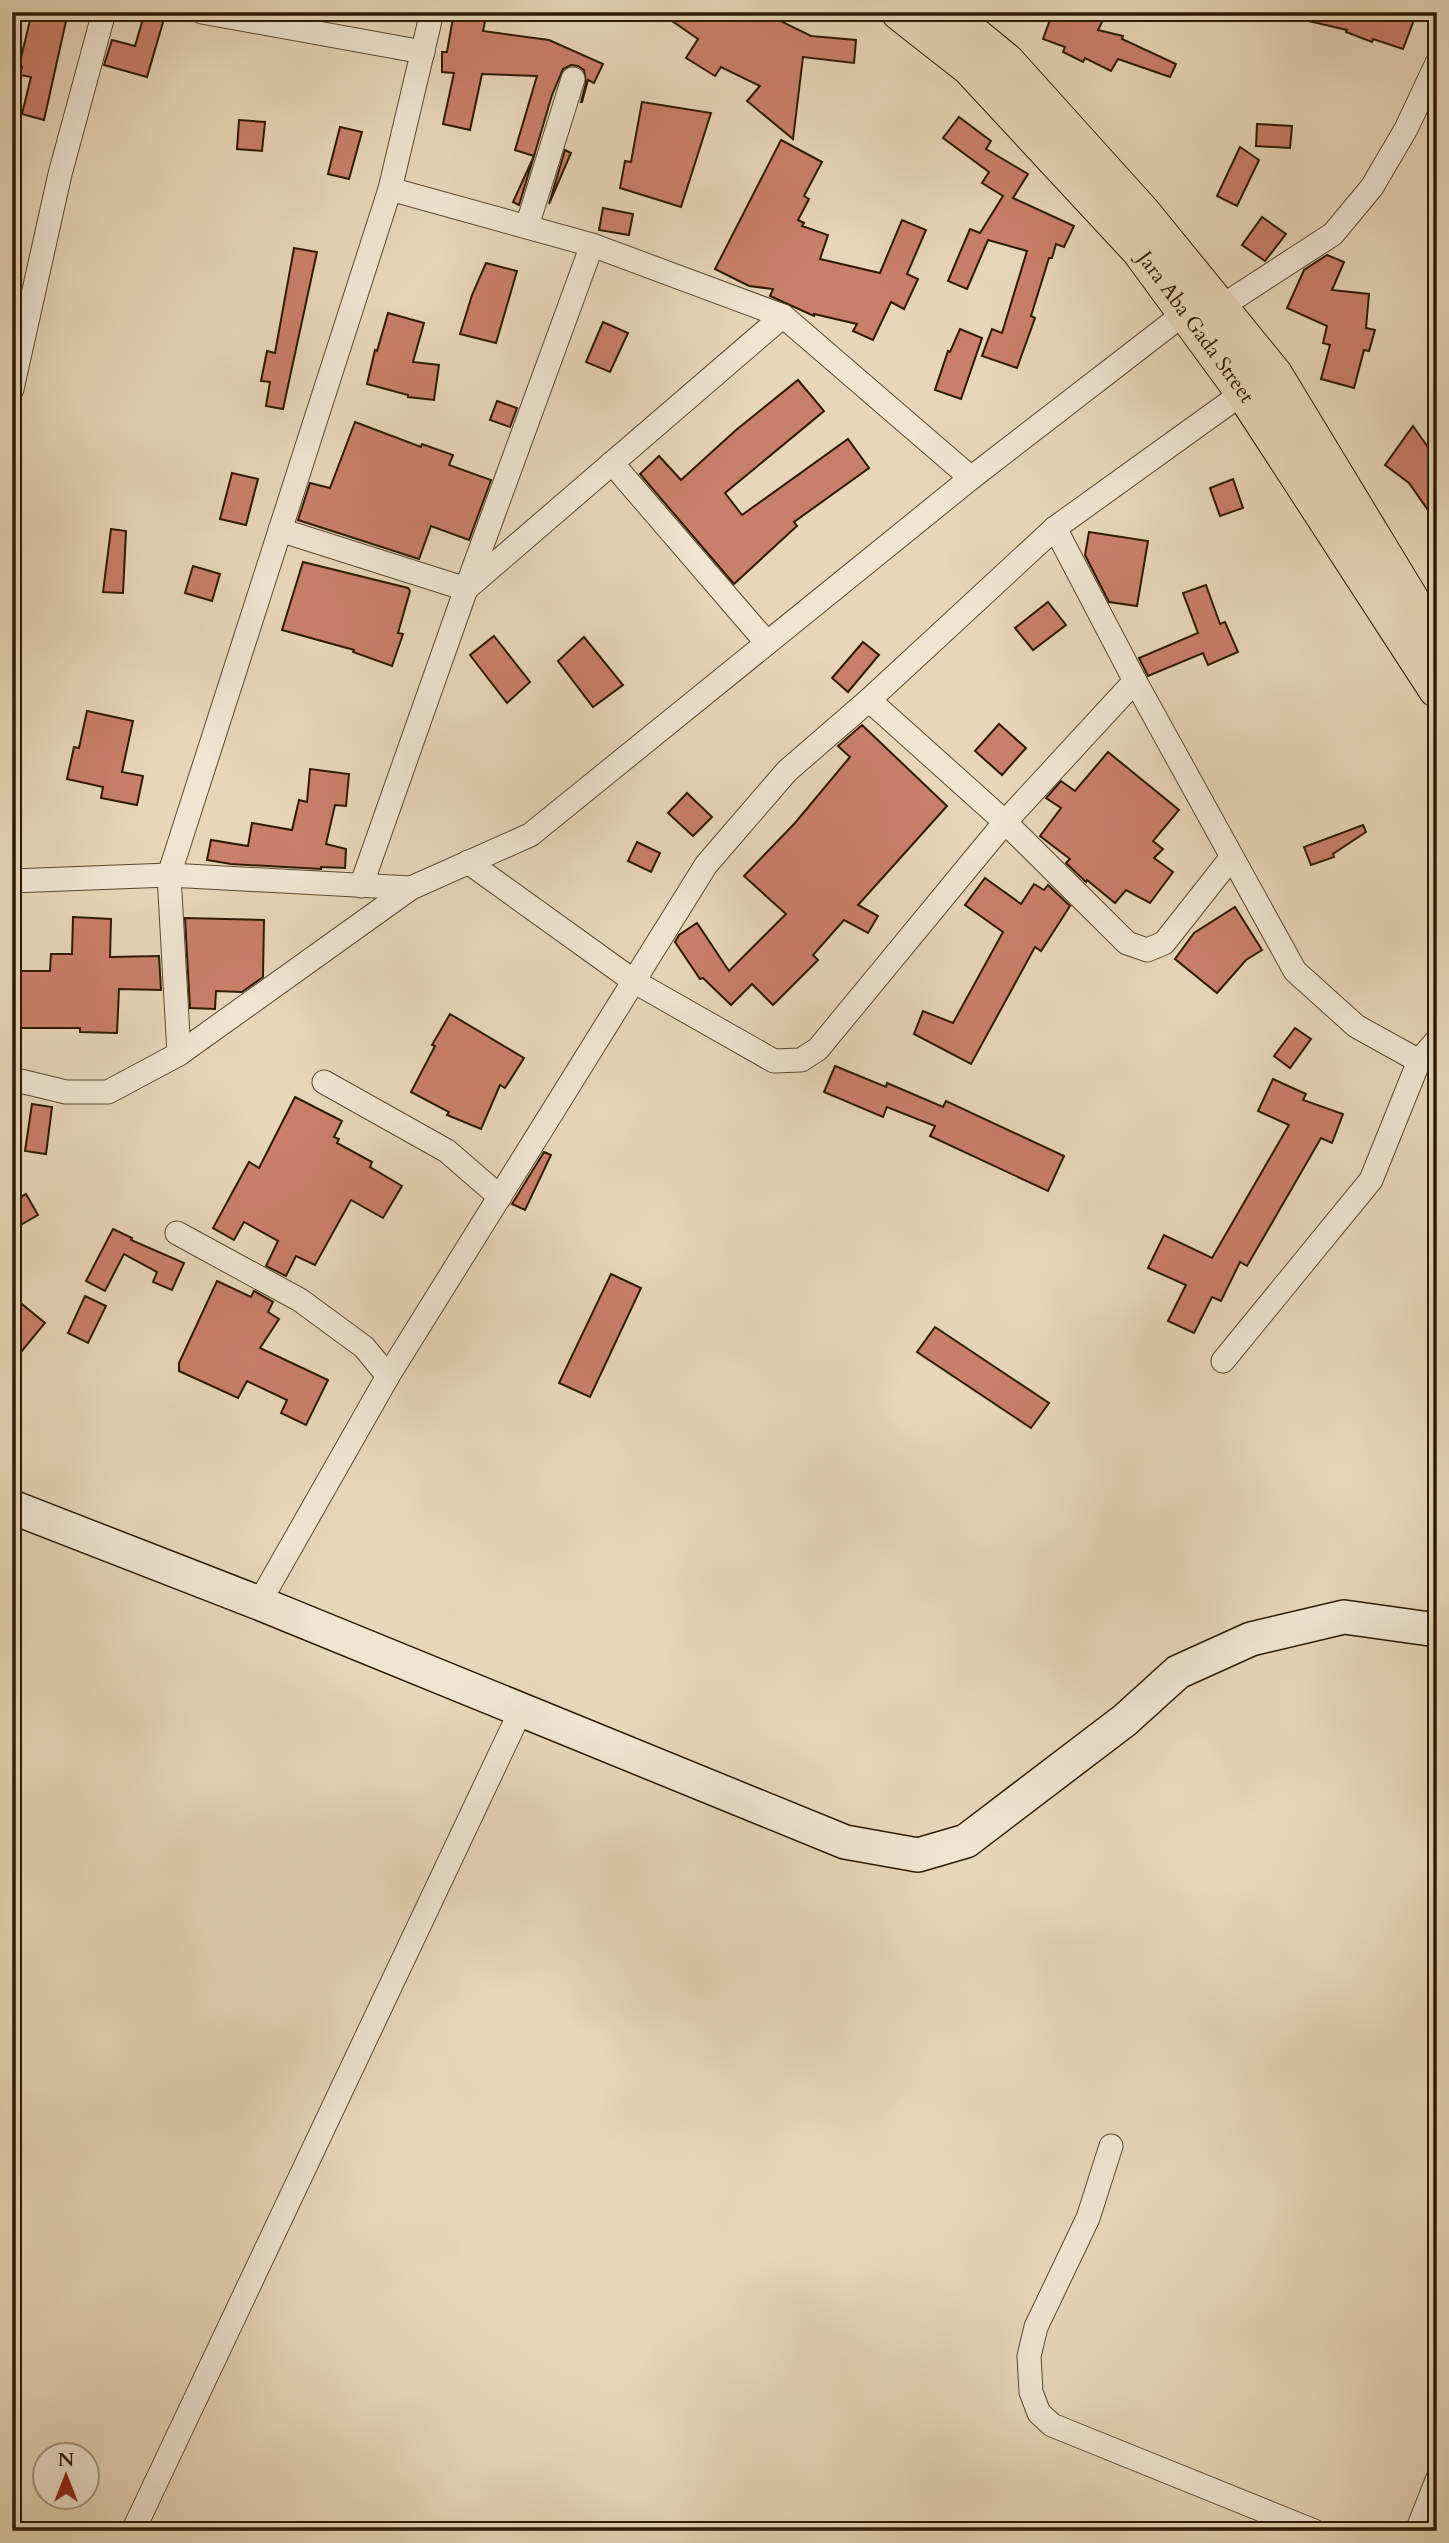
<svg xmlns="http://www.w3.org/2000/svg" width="1449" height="2543" viewBox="0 0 1449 2543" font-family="Cardo,serif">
	<rect width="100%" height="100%" fill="#e7d7b8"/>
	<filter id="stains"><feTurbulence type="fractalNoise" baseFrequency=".00286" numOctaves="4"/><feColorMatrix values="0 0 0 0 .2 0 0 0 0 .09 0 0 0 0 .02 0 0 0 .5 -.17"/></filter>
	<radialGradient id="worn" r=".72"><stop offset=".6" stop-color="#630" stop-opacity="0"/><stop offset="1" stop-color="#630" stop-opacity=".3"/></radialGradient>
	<g fill="#ca7f6a" stroke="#2d1a03" stroke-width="2">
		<path d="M 32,12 L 68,12 L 44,120 L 22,114 L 31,77 L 20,75 L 22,67 L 19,66 Z"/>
		<path d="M 145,12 L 166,12 L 147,77 L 104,65 L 112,40 L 135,46 Z"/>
		<path d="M 454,12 L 487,12 L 483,31 L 549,40 L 603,64 L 594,83 L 588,80 L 582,102 L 581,102 L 586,83 L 584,70 L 578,66 L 571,65 L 563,69 L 552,95 L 534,156 L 515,150 L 537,76 L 482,74 L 470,130 L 443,124 L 454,73 L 442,72 L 442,52 L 447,52 Z"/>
		<path d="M 659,12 L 762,12 L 811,36 L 856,40 L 854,63 L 803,57 L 793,139 L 747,101 L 760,86 L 721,67 L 715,76 L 686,58 L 698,39 Z"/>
		<path d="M 1053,12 L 1107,12 L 1098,30 L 1123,36 L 1122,39 L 1176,64 L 1170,77 L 1118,59 L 1111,71 L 1085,58 L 1083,62 L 1063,52 L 1065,47 L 1043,39 Z"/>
		<path d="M 1305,12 L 1417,12 L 1403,49 L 1373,39 L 1372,42 L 1346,32 L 1347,30 L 1304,20 Z"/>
		<path d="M 642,102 L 711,113 L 681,207 L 620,188 L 625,161 L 631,162 Z"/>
		<path d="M 959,117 L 991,141 L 986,149 L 1028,174 L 1013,198 L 1074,226 L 1064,247 L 1056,244 L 1052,258 L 1049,258 L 1031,316 L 1035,318 L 1017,368 L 982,356 L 992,329 L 1002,333 L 1027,251 L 988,240 L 967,289 L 948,281 L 970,229 L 980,233 L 1003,196 L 982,183 L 989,172 L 943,138 Z"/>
		<path d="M 239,120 L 265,122 L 262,151 L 237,149 Z"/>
		<path d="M 1257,124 L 1292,126 L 1290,148 L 1256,146 Z"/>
		<path d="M 340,127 L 362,132 L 349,179 L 328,174 Z"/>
		<path d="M 781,140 L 822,162 L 804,196 L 809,199 L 798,220 L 804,223 L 802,226 L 828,235 L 820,259 L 880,273 L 902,220 L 926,230 L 907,274 L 918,279 L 904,309 L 891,302 L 873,340 L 853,331 L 857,324 L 814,314 L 814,316 L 770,296 L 773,289 L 749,286 L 715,269 Z"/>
		<path d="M 1240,147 L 1259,160 L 1237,206 L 1217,196 Z"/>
		<path d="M 565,150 L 571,153 L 549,204 Z"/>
		<path d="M 534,156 L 519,205 L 513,202 Z"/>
		<path d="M 603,208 L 633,214 L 629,235 L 599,230 Z"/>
		<path d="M 1262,217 L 1286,234 L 1265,261 L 1242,245 Z"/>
		<path d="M 294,248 L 317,252 L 283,409 L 266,406 L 270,382 L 261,381 L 267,351 L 275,353 Z"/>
		<path d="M 1327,255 L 1344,262 L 1332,290 L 1369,294 L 1366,328 L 1375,330 L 1369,351 L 1364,350 L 1354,388 L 1321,379 L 1330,345 L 1323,343 L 1327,326 L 1287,308 L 1304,270 Z"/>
		<path d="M 486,263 L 517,271 L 496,343 L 460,334 L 472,295 Z"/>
		<path d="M 388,313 L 424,323 L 413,362 L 439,365 L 434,400 L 408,397 L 408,395 L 367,384 L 375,350 L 377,351 Z"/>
		<path d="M 603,322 L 628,333 L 610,372 L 586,362 Z"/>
		<path d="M 960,329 L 982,338 L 961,399 L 935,390 L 948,351 L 950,352 Z"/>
		<path d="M 798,380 L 824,411 L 725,493 L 742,515 L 848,439 L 869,468 L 794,522 L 797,526 L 734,584 L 640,474 L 659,456 L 681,480 L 736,430 Z"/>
		<path d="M 497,401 L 517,408 L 510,427 L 490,420 Z"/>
		<path d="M 355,422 L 421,447 L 422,444 L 453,455 L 449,465 L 491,480 L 469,540 L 431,526 L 419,559 L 298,520 L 310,483 L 330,488 Z"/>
		<path d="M 1413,426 L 1437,460 L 1437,523 L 1409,483 L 1385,465 Z"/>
		<path d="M 232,473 L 258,479 L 246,525 L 220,519 Z"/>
		<path d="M 1233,479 L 1243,508 L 1220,516 L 1210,488 Z"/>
		<path d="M 111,529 L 126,531 L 123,593 L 103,592 Z"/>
		<path d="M 1089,532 L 1148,541 L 1137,606 L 1109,602 L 1085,555 Z"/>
		<path d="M 303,562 L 408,588 L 410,591 L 398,633 L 403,634 L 392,666 L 353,652 L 354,650 L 282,630 Z"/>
		<path d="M 193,566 L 220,574 L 212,601 L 185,593 Z"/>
		<path d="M 1206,585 L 1220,624 L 1225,622 L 1238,652 L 1208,665 L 1203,653 L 1148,676 L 1139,658 L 1198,633 L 1183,593 Z"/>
		<path d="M 1048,602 L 1066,625 L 1033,650 L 1015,628 Z"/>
		<path d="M 494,636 L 530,682 L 507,703 L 470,655 Z"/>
		<path d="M 584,637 L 623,685 L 593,707 L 558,661 Z"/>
		<path d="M 863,642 L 879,655 L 848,692 L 832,678 Z"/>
		<path d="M 87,711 L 133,721 L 122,772 L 143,776 L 137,805 L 101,798 L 103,787 L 67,779 L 74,747 L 79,748 Z"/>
		<path d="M 999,724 L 1026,748 L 1002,775 L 975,751 Z"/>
		<path d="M 862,725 L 947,806 L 858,905 L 878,916 L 868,933 L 844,920 L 813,955 L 818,960 L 773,1005 L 752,984 L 731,1005 L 703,978 L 700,979 L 675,942 L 679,935 L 697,923 L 729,971 L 786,914 L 744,876 L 795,823 L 850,757 L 838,746 Z"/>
		<path d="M 1108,752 L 1179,810 L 1153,841 L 1163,849 L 1154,858 L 1173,872 L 1150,903 L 1126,890 L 1115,903 L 1087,880 L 1086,882 L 1066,863 L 1070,859 L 1040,836 L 1061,808 L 1046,798 L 1061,781 L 1075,791 Z"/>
		<path d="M 310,769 L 349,774 L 346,806 L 335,805 L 326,844 L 346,849 L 345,868 L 321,867 L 321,869 L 231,864 L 207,860 L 211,840 L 248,846 L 252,823 L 292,830 L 299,800 L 307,802 Z"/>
		<path d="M 687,793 L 712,817 L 693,836 L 668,813 Z"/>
		<path d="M 1363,825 L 1366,832 L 1333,854 L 1334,857 L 1311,865 L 1304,847 Z"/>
		<path d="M 637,842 L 660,853 L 651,872 L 628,861 Z"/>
		<path d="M 985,878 L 1021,904 L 1034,884 L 1044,890 L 1048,885 L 1070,906 L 1041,951 L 1035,947 L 971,1064 L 914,1034 L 923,1011 L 953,1023 L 1003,932 L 965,905 Z"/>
		<path d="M 1235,907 L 1262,950 L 1246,960 L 1217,993 L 1175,959 L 1194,933 Z"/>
		<path d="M 73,917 L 111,919 L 110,957 L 159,956 L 161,990 L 119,989 L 117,1033 L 80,1032 L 80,1028 L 21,1028 L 21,971 L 50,971 L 51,954 L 72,954 Z"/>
		<path d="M 185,918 L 264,920 L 263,977 L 242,992 L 216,991 L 215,1009 L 190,1008 Z"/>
		<path d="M 450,1014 L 524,1058 L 505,1088 L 500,1085 L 481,1129 L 447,1115 L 449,1112 L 411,1092 L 435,1046 L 432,1045 Z"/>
		<path d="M 1295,1028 L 1311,1039 L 1290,1068 L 1274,1056 Z"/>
		<path d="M 835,1066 L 886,1087 L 887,1083 L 943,1107 L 946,1101 L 1064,1156 L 1048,1191 L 930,1136 L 935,1126 L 887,1107 L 883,1117 L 824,1092 Z"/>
		<path d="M 1273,1079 L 1306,1094 L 1303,1100 L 1343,1114 L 1332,1143 L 1321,1138 L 1247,1266 L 1240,1262 L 1221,1301 L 1212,1297 L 1194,1333 L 1168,1321 L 1186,1285 L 1148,1268 L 1164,1235 L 1212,1258 L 1289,1125 L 1258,1111 Z"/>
		<path d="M 295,1097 L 342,1121 L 334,1137 L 339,1139 L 337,1143 L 372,1162 L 370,1167 L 402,1186 L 383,1218 L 351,1200 L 315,1265 L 296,1256 L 286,1276 L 266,1266 L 278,1241 L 244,1222 L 234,1240 L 213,1228 L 249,1162 L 259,1168 Z"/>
		<path d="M 32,1104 L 52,1107 L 46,1154 L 25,1151 Z"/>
		<path d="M 544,1152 L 551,1155 L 525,1210 L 512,1204 Z"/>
		<path d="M 26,1194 L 38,1215 L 12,1230 L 12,1203 Z"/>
		<path d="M 113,1229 L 132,1238 L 131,1240 L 184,1263 L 172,1290 L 153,1282 L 157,1272 L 124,1254 L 105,1291 L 86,1281 Z"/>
		<path d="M 611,1274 L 641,1288 L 590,1397 L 559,1383 Z"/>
		<path d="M 217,1281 L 251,1297 L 254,1291 L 273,1302 L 268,1312 L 279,1319 L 260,1348 L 328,1380 L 306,1425 L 281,1413 L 287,1400 L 247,1381 L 238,1398 L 179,1371 L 179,1363 Z"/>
		<path d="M 12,1296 L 45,1323 L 12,1363 Z"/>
		<path d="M 85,1296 L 106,1306 L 88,1343 L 68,1333 Z"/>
		<path d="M 935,1327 L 1049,1403 L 1031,1428 L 917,1352 Z"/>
	</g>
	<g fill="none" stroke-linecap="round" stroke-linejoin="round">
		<defs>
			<g id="street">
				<path d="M 202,12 L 423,52"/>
				<path d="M 390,189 L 592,245 L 783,316 L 971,478"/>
				<path d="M 527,226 L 573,79"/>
				<path d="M 1219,308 L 1333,234 L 1372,187 L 1406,129 L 1437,63"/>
				<path d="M 12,389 L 60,174 L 104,12"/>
				<path d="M 612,463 L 767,643"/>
				<path d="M 1055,528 L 1135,681 L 1295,971 L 1356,1026 L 1419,1061"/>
				<path d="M 280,530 L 466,589 L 783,316"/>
				<path d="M 869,700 L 1005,822 L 1127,943 L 1147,950 L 1164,943 L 1231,858"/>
				<path d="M 468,862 L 635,982 L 774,1061 L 801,1060 L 818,1049 L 1005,822 L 1135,681"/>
				<path d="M 12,881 L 169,875 L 411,888"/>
				<path d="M 361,886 L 466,589 L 592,245"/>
				<path d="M 179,1054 L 169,875 L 390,189 L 432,12"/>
				<path d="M 12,1079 L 66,1092 L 108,1092 L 179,1054 L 411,888 L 530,835 L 971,478 L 1186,312"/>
				<path d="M 324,1082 L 447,1151 L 500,1197"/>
				<path d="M 177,1233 L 300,1300 L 364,1347 L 388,1376"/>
				<path d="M 1223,1361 L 1371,1180 L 1419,1061 L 1437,1040"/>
				<path d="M 259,1603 L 388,1376 L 706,865 L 787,771 L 869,700 L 1055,528 L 1244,392"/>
				<path d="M 1111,2146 L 1088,2218 L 1036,2327 L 1029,2356 L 1031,2392 L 1039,2413 L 1052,2425 L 1314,2531"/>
				<path d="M 133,2531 L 521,1710"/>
				<path d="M 1417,2531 L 1437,2480"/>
			</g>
			<path id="secondary" d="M 12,1507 L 259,1603 L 845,1842 L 918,1855 L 966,1841 L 1125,1720 L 1178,1672 L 1251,1639 L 1344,1617 L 1437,1630"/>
			<g id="primary">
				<path id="s1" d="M 900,12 L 970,67 L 1140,250 L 1244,392 L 1437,689"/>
				<path d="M 945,12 L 1006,62 L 1142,213 L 1274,375 L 1437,644"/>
			</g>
		</defs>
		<use href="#street" stroke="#5c4930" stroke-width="25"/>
		<use href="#secondary" stroke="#2d1a03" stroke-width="36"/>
		<use href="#primary" stroke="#2d1a03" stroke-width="39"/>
		<use href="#street" stroke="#efe5d1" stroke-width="23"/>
		<use href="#secondary" stroke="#efe5d1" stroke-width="33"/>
		<use href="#primary" stroke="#e7d7b8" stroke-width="37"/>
	</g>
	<g text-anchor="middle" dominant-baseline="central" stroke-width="5" stroke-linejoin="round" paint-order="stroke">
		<g font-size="21" fill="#2d1a03" stroke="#efe5d1">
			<text stroke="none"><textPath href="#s1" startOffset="434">Jara Aba Gada Street</textPath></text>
		</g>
	</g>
	<rect width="1449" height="2543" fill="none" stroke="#e7d7b8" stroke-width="42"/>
	<rect x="14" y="14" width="1421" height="2515" fill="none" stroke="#2d1a03" stroke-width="3.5"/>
	<rect x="21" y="21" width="1407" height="2501" fill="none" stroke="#2d1a03" stroke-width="2"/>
	<g transform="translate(66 2476)"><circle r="33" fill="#efe5d1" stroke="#a1947f" stroke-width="2"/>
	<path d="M0-5L12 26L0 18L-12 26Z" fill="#8f2418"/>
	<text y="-10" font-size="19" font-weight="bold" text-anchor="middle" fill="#2d1a03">N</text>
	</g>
	<rect width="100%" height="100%" filter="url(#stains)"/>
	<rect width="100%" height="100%" fill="url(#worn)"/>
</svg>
